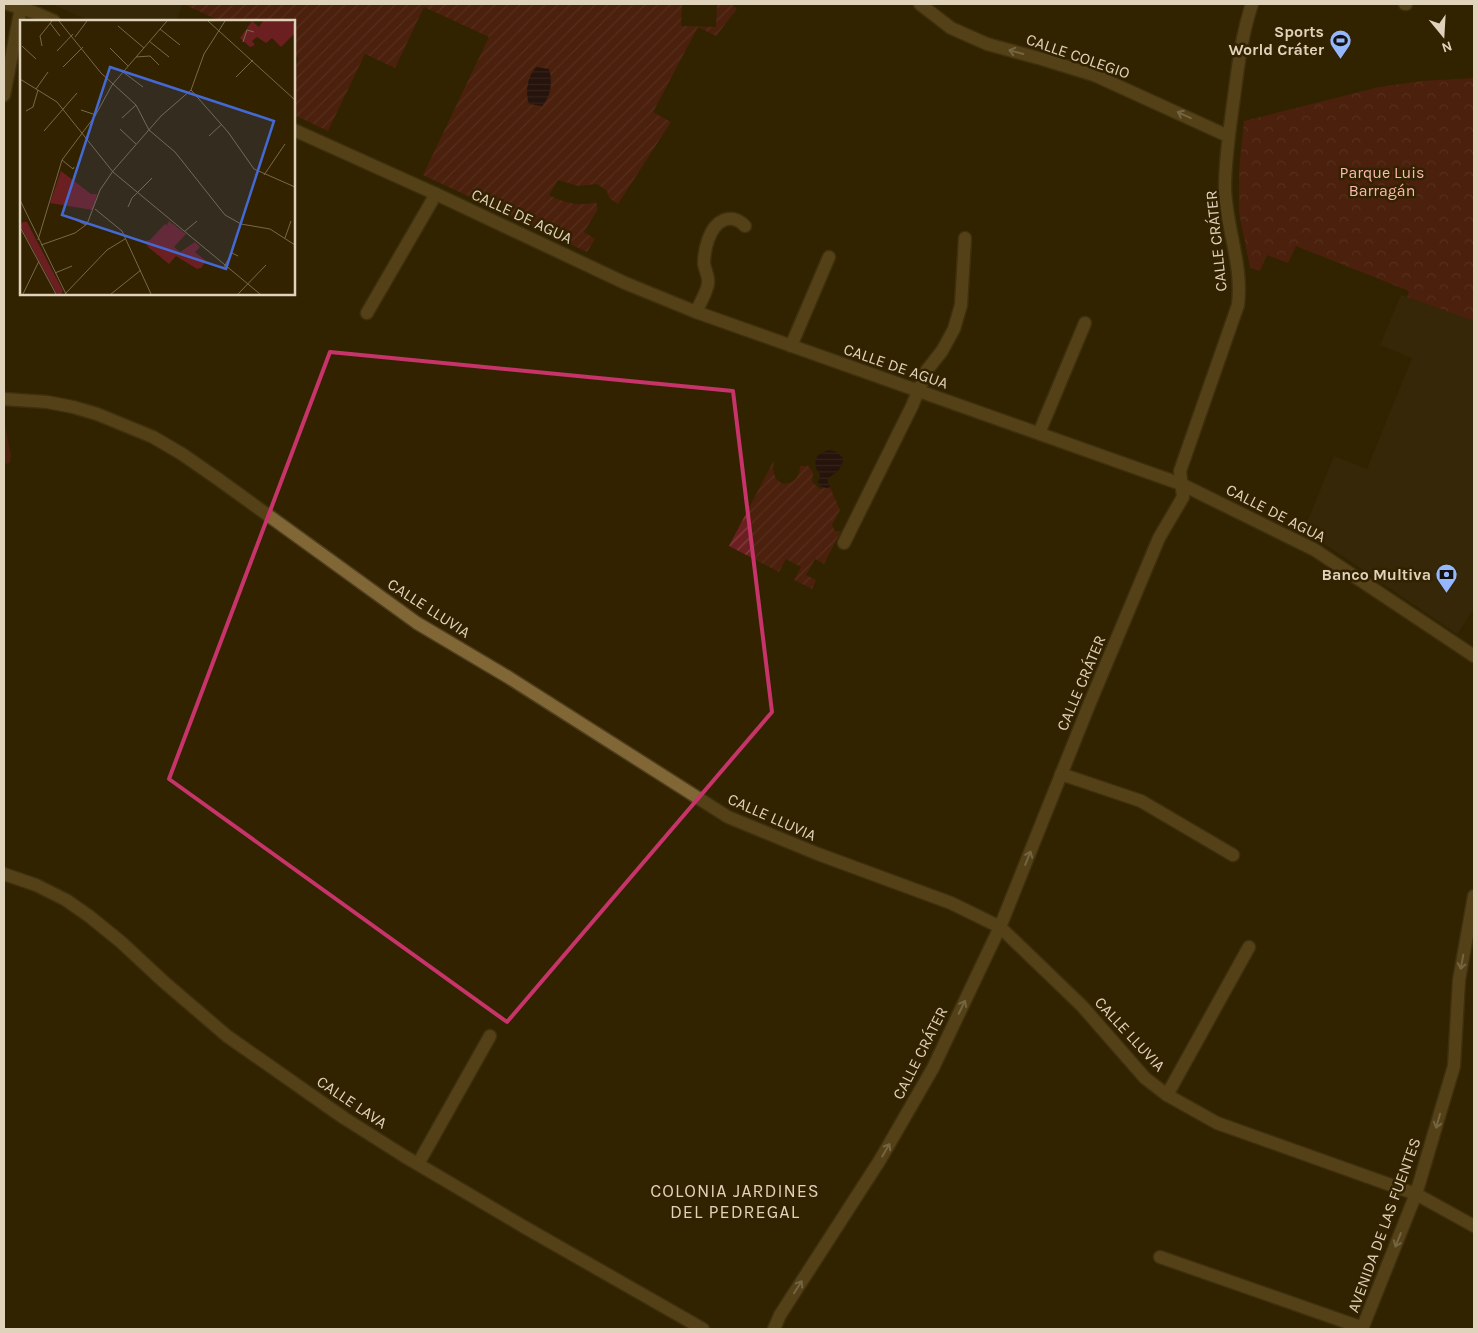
<svg xmlns="http://www.w3.org/2000/svg" width="1478" height="1333" viewBox="0 0 1478 1333" font-family="Karla,sans-serif">
	<defs>
		<pattern id="park-crowns" width="20" height="18" patternUnits="userSpaceOnUse" patternTransform="scale(1.25)"><rect width="20" height="18" fill="#6c1f20"/><path d="M2 6a3 3 0 1 1 6 0M12 15a3 3 0 1 1 6 0" fill="none" stroke="#813f3e"/></pattern>
		<pattern id="garden-furrows" width="10" height="10" patternUnits="userSpaceOnUse" patternTransform="scale(1.25)"><rect width="10" height="10" fill="#6c1f20"/><path d="M-1 1l2-2M0 10L10 0M9 11l2-2" fill="none" stroke="#813f3e"/></pattern>
		<pattern id="water-rules" width="6" height="5" patternUnits="userSpaceOnUse" patternTransform="scale(1.25)"><rect width="6" height="5" fill="#18011b"/><path d="M0 2.5h6" fill="none" stroke="#39253a"/></pattern>
	</defs>
	<rect width="100%" height="100%" fill="#322200"/>
	<g fill="#3b2e10">
		<path d="M 51,4 L 183,4 L 176,21 L 90,21 Z"/>
		<path d="M 1401,295 L 1474,321 L 1474,608 L 1457,634 L 1304,530 L 1334,456 L 1367,469 L 1412,358 L 1380,345 Z"/>
	</g>
	<path fill="#6c1f20" d="M 4,421 L 11,455 L 10,463 L 4,464 Z"/>
	<path fill="url(#park-crowns)" d="M 1474,78 L 1474,321 L 1407,297 L 1409,291 L 1296,246 L 1288,263 L 1267,255 L 1260,271 L 1250,268 L 1239,212 L 1239,171 L 1244,121 L 1379,87 L 1421,81 Z"/>
	<g fill="url(#garden-furrows)">
		<path d="M 183,4 L 682,4 L 681,26 L 716,27 L 717,4 L 731,4 L 737,9 L 716,36 L 698,27 L 653,112 L 671,122 L 618,204 L 609,198 L 607,191 L 597,184 L 578,186 L 558,180 L 549,195 C 564,203 580,207 596,202 L 598,209 L 584,232 L 595,239 L 587,252 L 423,175 L 489,37 L 424,7 L 395,68 L 365,54 L 328,131 L 294,115 L 294,70 L 299,58 L 294,55 L 294,21 L 220,21 Z"/>
		<path d="M 774,460 C 768,491 800,490 800,466 L 808,466 L 813,472 L 812,482 L 820,489 L 830,487 L 840,510 L 832,525 L 835,531 L 841,531 L 824,564 L 815,559 L 806,575 L 816,580 L 812,589 L 794,580 L 801,567 L 786,559 L 779,572 L 729,546 Z"/>
	</g>
	<g fill="url(#water-rules)">
		<path d="M 536,67 L 549,69 C 553,82 551,96 542,106 L 529,104 C 525,92 527,77 536,67 Z"/>
		<path d="M 829,450 L 837,452 L 844,459 L 839,470 L 827,479 L 830,487 L 827,488 L 820,486 L 818,483 L 820,474 C 814,467 814,461 819,454 Z"/>
	</g>
	<g fill="none" stroke-linecap="round" stroke-linejoin="round">
		<defs>
			<g id="minor">
				<path d="M 8,4 L 33,12 L 54,21"/>
				<path d="M 920,4 L 951,28 L 987,44 L 1042,59 L 1094,75 L 1228,136"/>
				<path d="M 1405,4 L 1406,4"/>
				<path d="M 4,95 L 21,8"/>
				<path d="M 294,130 L 436,194 L 625,283 L 696,312 L 1181,484 L 1315,550 L 1474,656"/>
				<path d="M 696,312 C 699,305 708,290 708,283 C 709,277 705,270 704,264 C 704,250 709,226 724,220 C 732,217 739,220 745,226"/>
				<path d="M 367,313 L 436,194"/>
				<path d="M 791,346 L 829,257"/>
				<path d="M 4,399 L 47,402 L 73,407 L 97,414 L 153,437 L 182,454 L 218,479 L 417,623 L 508,677 L 728,817 L 818,854 L 951,903 L 1000,927 L 1082,1006 L 1145,1078 L 1167,1095 L 1217,1123 L 1416,1194 L 1474,1226"/>
				<path d="M 1039,433 L 1085,323"/>
				<path d="M 844,543 L 912,406 L 927,370 L 942,351 L 954,329 L 961,305 L 965,238"/>
				<path d="M 1061,774 L 1141,801 L 1233,855"/>
				<path d="M 4,874 L 36,885 L 66,900 L 89,916 L 121,942 L 164,982 L 227,1036 L 344,1118 L 404,1156 L 526,1228 L 703,1329"/>
				<path d="M 1167,1095 L 1249,947"/>
				<path d="M 418,1164 L 490,1036"/>
				<path d="M 1160,1257 L 1363,1328"/>
				<path d="M 774,1329 L 780,1315 L 880,1160 L 933,1068 L 1000,927 L 1089,705 L 1159,538 L 1183,497 L 1180,471 L 1238,305 C 1243,264 1226,228 1225,188 C 1225,158 1230,127 1234,97 C 1238,66 1242,34 1252,4"/>
				<path d="M 1362,1329 L 1416,1194 L 1454,1066 L 1459,980 L 1474,896"/>
			</g>
		</defs>
		<use href="#minor" stroke="#4e3e1e" stroke-width="15"/>
		<use href="#minor" stroke="#806735" stroke-width="12"/>
	</g>
	<defs><path id="oneway-shaft" d="M-6 0H5M1.5-3L5.5 0L1.5 3" fill="none" stroke-width="1.6" stroke-linecap="round" stroke-linejoin="round" transform="scale(1.25)"/></defs>
	<g stroke="#c3b393">
		<use href="#oneway-shaft" transform="translate(1016 52) rotate(-165)"/>
		<use href="#oneway-shaft" transform="translate(1184 115) rotate(-155)"/>
		<use href="#oneway-shaft" transform="translate(1028 858) rotate(-68)"/>
		<use href="#oneway-shaft" transform="translate(1462 962) rotate(100)"/>
		<use href="#oneway-shaft" transform="translate(962 1007) rotate(-64)"/>
		<use href="#oneway-shaft" transform="translate(1438 1121) rotate(106)"/>
		<use href="#oneway-shaft" transform="translate(886 1150) rotate(-60)"/>
		<use href="#oneway-shaft" transform="translate(1398 1240) rotate(112)"/>
		<use href="#oneway-shaft" transform="translate(798 1287) rotate(-57)"/>
	</g>
	<path d="M0 0H1478V1333H0ZM 330,352 L 733,391 L 772,712 L 507,1022 L 169,779 Z" fill="#322200" fill-opacity=".55" fill-rule="evenodd"/>
	<path fill="none" stroke="#c63469" stroke-width="4" stroke-linejoin="round" d="M 330,352 L 733,391 L 772,712 L 507,1022 L 169,779 Z"/>
	<defs>
		<symbol id="stadium-pin" viewBox="-11 -11 22 30"><path d="M0 17L-7.5 6A9.5 9.5 0 1 1 7.5 6Z" fill="#94b7fd" stroke="#322200"/><path d="M0-5a6.5 5 0 1 0 0 10a6.5 5 0 1 0 0-10ZM-3.5-1.8h7v3.6h-7Z" fill="#111"/></symbol>
		<symbol id="bank-pin" viewBox="-11 -11 22 30"><path d="M0 17L-7.5 6A9.5 9.5 0 1 1 7.5 6Z" fill="#94b7fd" stroke="#322200"/><path d="M-6-4H6V4H-6ZM0-2.3a2.3 2.3 0 1 0 0 4.6a2.3 2.3 0 1 0 0-4.6Z" fill="#111"/></symbol>
	</defs>
	<g fill-rule="evenodd">
		<use href="#stadium-pin" x="1328" y="28" width="25" height="34"/>
		<use href="#bank-pin" x="1434" y="562" width="25" height="34"/>
	</g>
	<g text-anchor="middle" dominant-baseline="central" stroke-width="5" stroke-linejoin="round" paint-order="stroke">
		<g font-size="16" font-weight="bold" fill="#e0d3bb" stroke="#322200" text-anchor="end">
			<text x="1324" y="31">Sports<tspan x="1324" dy="18">World Cráter</tspan></text>
			<text x="1431" y="574">Banco Multiva</text>
		</g>
		<g font-size="16" fill="#e0d3bb" stroke="#322200">
			<text transform="translate(1078 56) rotate(19)">CALLE COLEGIO</text>
			<text transform="translate(522 216) rotate(25)">CALLE DE AGUA</text>
			<text transform="translate(1216 241) rotate(-96)">CALLE CRÁTER</text>
			<text transform="translate(896 366) rotate(19)">CALLE DE AGUA</text>
			<text transform="translate(1276 513) rotate(27)">CALLE DE AGUA</text>
			<text transform="translate(429 608) rotate(33)">CALLE LLUVIA</text>
			<text transform="translate(1081 683) rotate(-67)">CALLE CRÁTER</text>
			<text transform="translate(772 817) rotate(24)">CALLE LLUVIA</text>
			<text transform="translate(1130 1034) rotate(47)">CALLE LLUVIA</text>
			<text transform="translate(920 1053) rotate(-63)">CALLE CRÁTER</text>
			<text transform="translate(352 1102) rotate(34)">CALLE LAVA</text>
			<text transform="translate(1384 1225) rotate(-70)">AVENIDA DE LAS FUENTES</text>
		</g>
		<g font-size="16" fill="#fcb8b3" stroke="#322200">
			<text x="1382" y="172">Parque Luis<tspan x="1382" dy="18">Barragán</tspan></text>
		</g>
		<g font-size="18" letter-spacing="1" fill="#e0d3bb" stroke="#322200">
			<text x="735" y="1191">COLONIA JARDINES<tspan x="735" dy="21">DEL PEDREGAL</tspan></text>
		</g>
	</g>
	<g transform="translate(20 20)">
		<rect width="275" height="275" fill="#322200"/>
		<path d="M 41,151 L 71,174 L 77,174 L 73,190 L 30,183 ZM 3,202 L 7,202 L 43,271 L 41,274 L 37,274 L 5,215 L 0,205 Z" fill="#6c1f20"/>
		<path d="M 232,1 L 239,7 L 243,1 L 271,1 L 275,5 L 275,13 L 261,27 L 252,18 L 246,23 L 237,17 L 232,21 L 235,25 L 230,27 L 220,18 ZM 149,201 L 166,214 L 154,227 L 160,232 L 175,222 L 180,227 L 175,232 L 186,241 L 181,248 L 177,249 L 156,236 L 149,244 L 128,227 L 125,221 L 130,220 L 145,204 L 151,208 L 147,205 Z" fill="#6c1f20"/>
		<path fill="none" stroke="#78694b" stroke-width="1" d="M 39,1 L 81,53 L 116,85 L 129,110 L 155,132 L 205,195 L 221,204 L 250,209 L 275,225M 188,1 L 275,80M 30,3 L 40,16M 98,6 L 124,28M 140,9 L 160,25M 55,17 L 67,1M 129,21 L 149,37M 223,22 L 227,10 L 234,12M 2,26 L 16,39M 22,26 L 20,16 L 32,1M 90,28 L 108,46M 37,31 L 53,14M 116,37 L 130,36 L 139,45M 43,47 L 63,27M 103,52 L 123,67M 216,57 L 233,40M 0,59 L 37,82 L 93,152 L 240,274M 16,69 L 28,52M 171,70 L 208,112 L 234,149 L 275,167M 61,90 L 76,95M 6,91 L 13,87 L 18,70M 102,98 L 116,85M 100,109 L 116,124M 24,111 L 57,73M 189,116 L 202,104M 42,140 L 53,149 L 54,147M 244,155 L 265,124M 0,180 L 46,274M 108,187 L 112,178 L 132,158M 75,189 L 102,211 L 131,274M 50,197 L 66,205M 0,207 L 36,274M 165,211 L 177,201M 265,218 L 271,201M 18,220 L 42,140 L 75,96 L 92,65 L 147,1M 21,225 L 55,213 L 67,204 L 80,170 L 93,151 L 141,96 L 171,70 L 184,34 L 205,1M 204,247 L 212,233 L 218,236M 35,253 L 52,246M 3,274 L 19,241M 45,274 L 87,230 L 105,219M 91,274 L 121,250M 218,274 L 246,245"/>
		<path fill="#4469d2" fill-opacity="0.15" stroke="#4469d2" stroke-width="2.5" d="M 90,47 L 254,101 L 206,249 L 42,195 Z"/>
		<rect width="275" height="275" fill="none" stroke="#e0d3bb" stroke-width="2.5"/>
	</g>
	<rect width="1478" height="1333" fill="none" stroke="#e0d3bb" stroke-width="10"/>
	<g transform="translate(1443 35) rotate(162)" stroke="#322200" stroke-width="4" paint-order="stroke">
	<path d="M0-4L9 19L0 12L-9 19Z" fill="#e0d3bb"/>
	<text y="-8" font-size="14" font-weight="bold" text-anchor="middle" fill="#e0d3bb">N</text>
	</g>
</svg>
